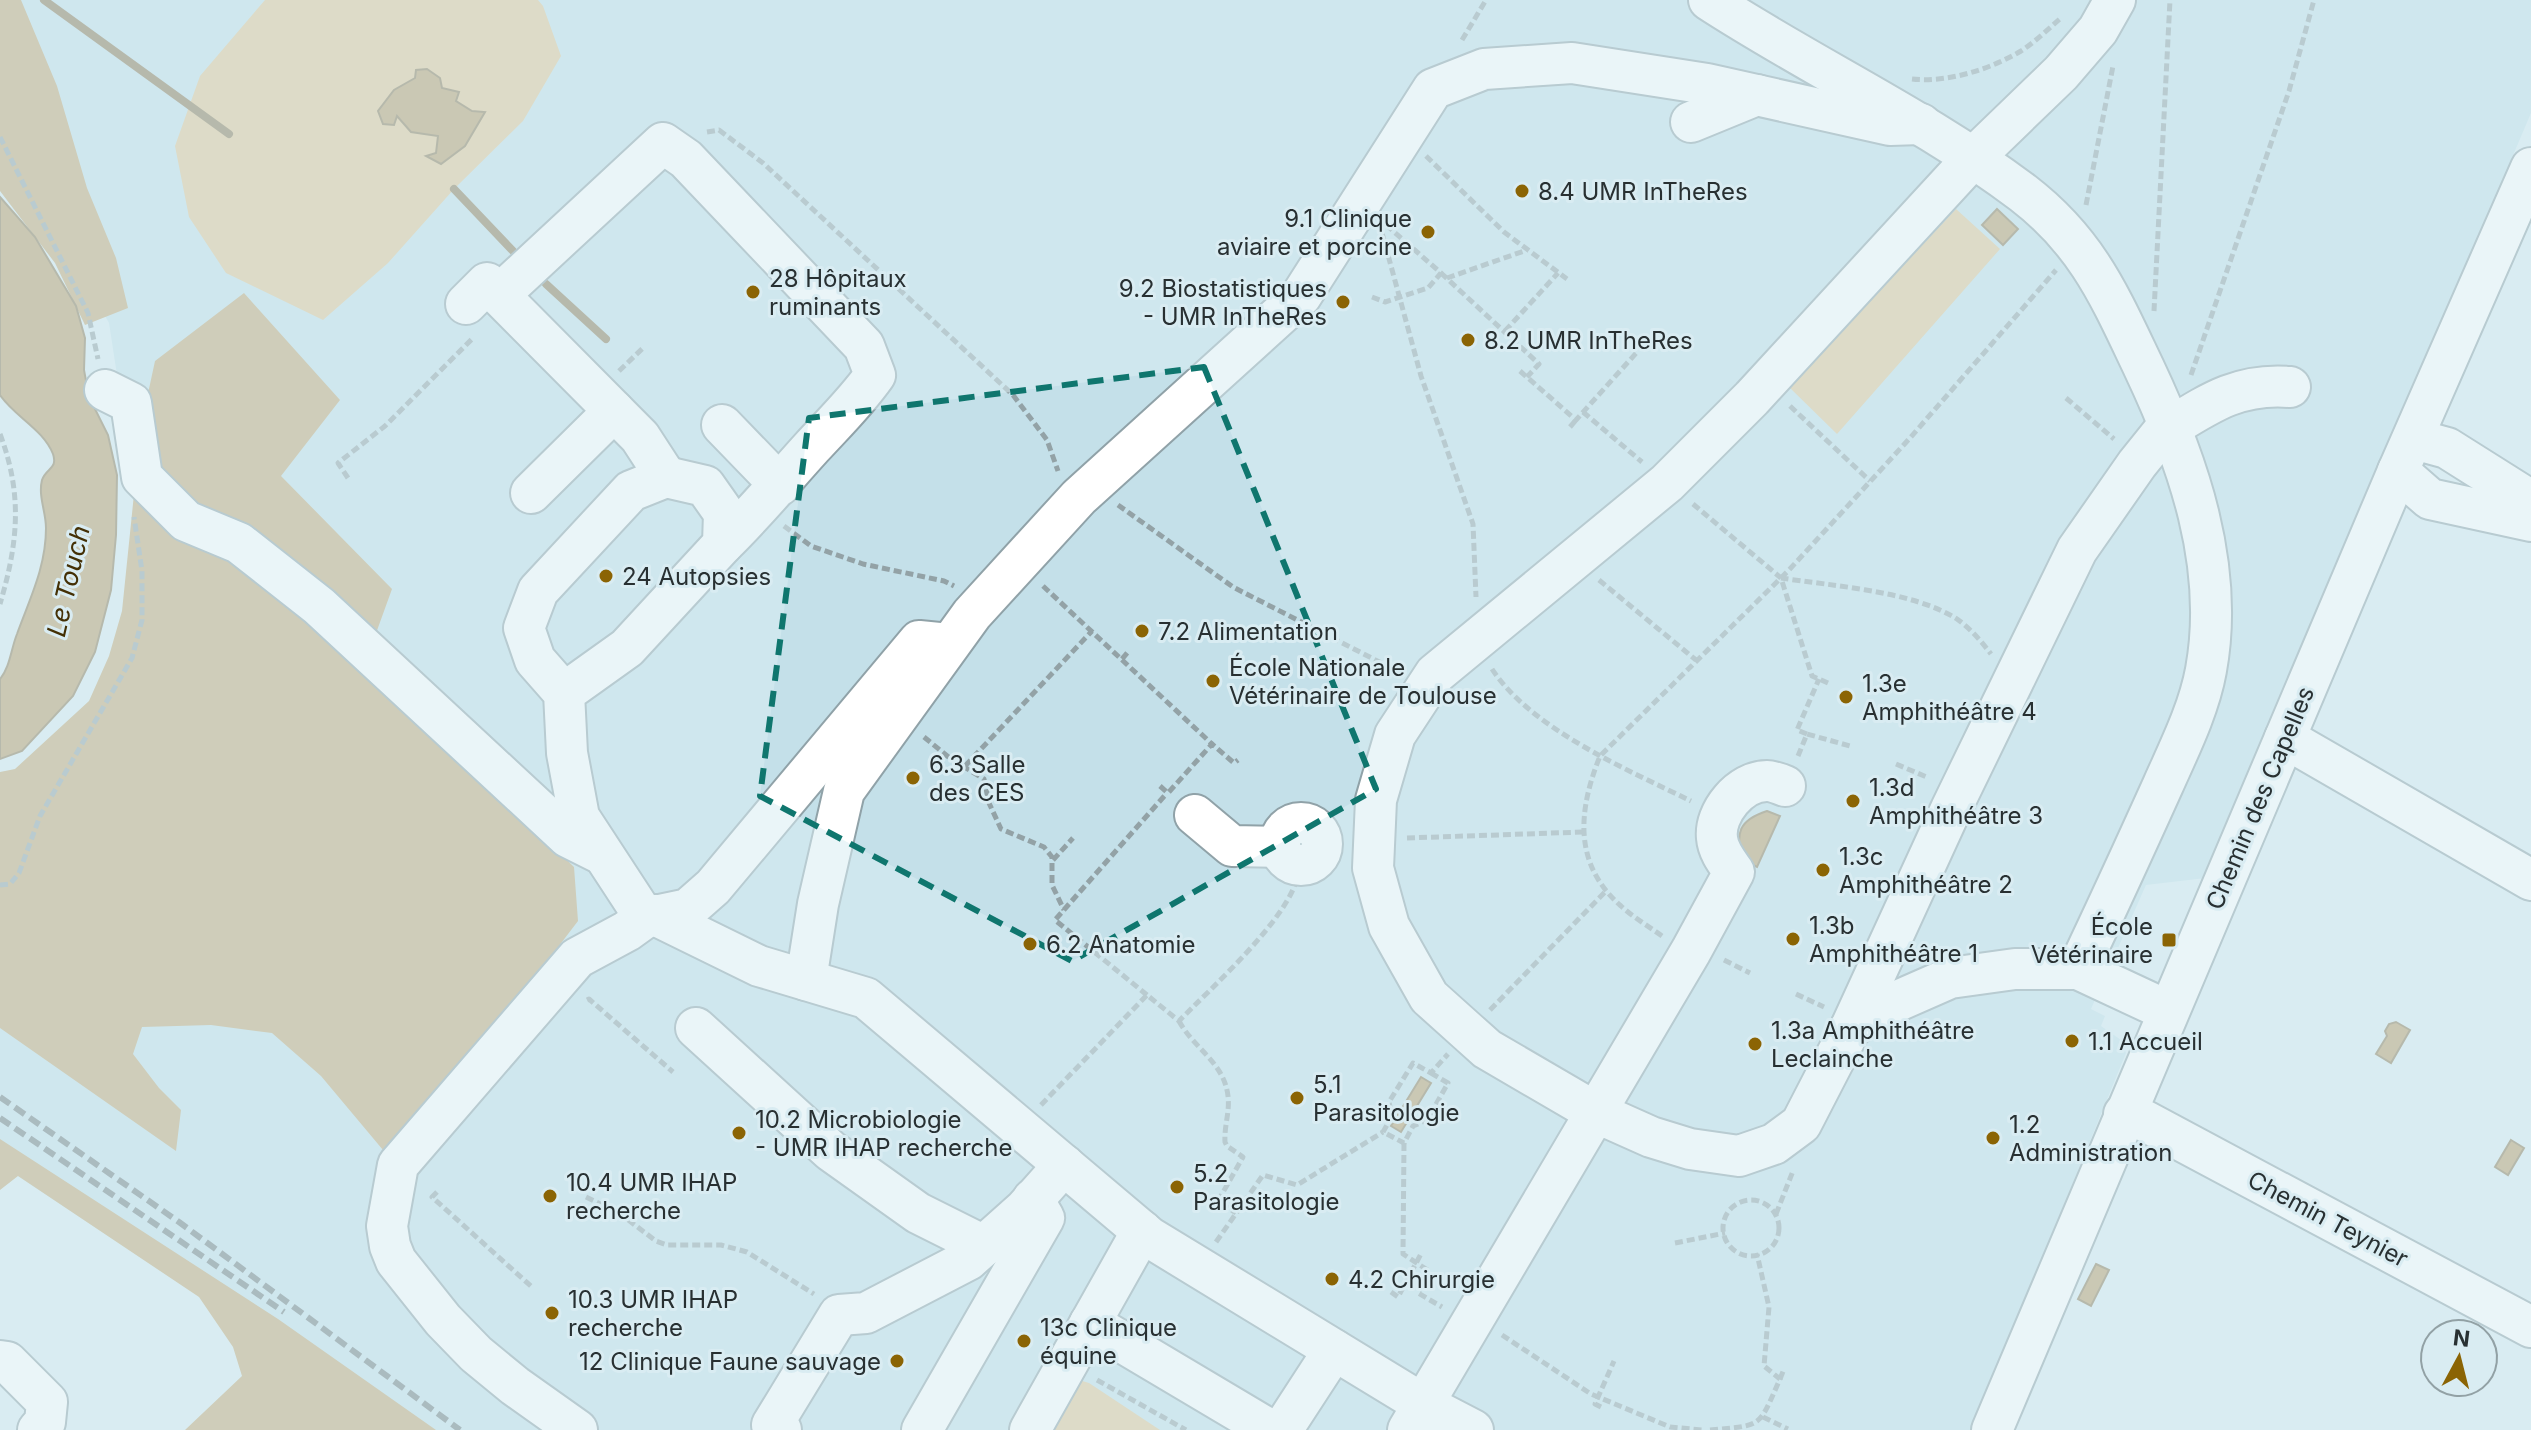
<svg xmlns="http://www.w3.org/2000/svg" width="2531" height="1430" viewBox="0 0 2531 1430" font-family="Inter,sans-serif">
	<rect width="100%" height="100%" fill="#d9ecf2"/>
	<path fill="#c4e0e9" d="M 0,0 L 2531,0 L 2531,113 L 2206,878 L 2146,885 L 2091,1009 L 2105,1016 L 2101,1026 L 2121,1040 L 2126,1053 L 1972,1430 L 391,1430 L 283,1352 L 0,1164 L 0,894 L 158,643 L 109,323 L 56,229 Z"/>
	<g fill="#e2c694">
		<path d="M 265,0 L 538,0 L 543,6 L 561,56 L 523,121 L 454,189 L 388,263 L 323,320 L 226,273 L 189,217 L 175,146 L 200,76 Z"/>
		<path d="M 1956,209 L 2000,249 L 1837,434 L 1789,387 Z"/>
		<path d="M 1079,1380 L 1089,1383 L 1160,1430 L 1044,1430 Z"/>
	</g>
	<g fill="#c3a775">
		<path d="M 0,0 L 21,0 L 57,86 L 87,188 L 116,258 L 128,308 L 85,325 L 55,263 L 0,191 Z"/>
		<path d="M 244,293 L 340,400 L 281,476 L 392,589 L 375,636 L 526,820 L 574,867 L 578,921 L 513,1006 L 383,1150 L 321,1076 L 272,1033 L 211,1025 L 142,1027 L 133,1054 L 159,1088 L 181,1110 L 176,1151 L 0,1028 L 0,772 L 15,769 L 89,701 L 109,656 L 122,611 L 141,426 L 155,361 Z"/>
		<path d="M 0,1139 L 278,1319 L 436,1430 L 185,1430 L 242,1376 L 233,1347 L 199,1297 L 18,1176 L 0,1190 Z"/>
	</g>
	<g fill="#b89b69" stroke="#8d7b58" stroke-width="2">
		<path d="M 427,69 L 440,78 L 442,88 L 459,92 L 456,101 L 472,111 L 485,112 L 465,146 L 441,164 L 426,156 L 436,153 L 438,136 L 411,132 L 397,116 L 394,125 L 383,124 L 378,111 L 394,90 L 415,78 L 416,70 Z"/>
		<path d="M 0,197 L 35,237 L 76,306 L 85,338 L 84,370 L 89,397 L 108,435 L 117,475 L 116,535 L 111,590 L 95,652 L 73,696 L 22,751 L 0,759 L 0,679 C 10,667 11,649 17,634 C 30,598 46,567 46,528 C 46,512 38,496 42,480 C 46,468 58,469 53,454 C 43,429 15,417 0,395 Z"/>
		<path d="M 1997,209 L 2018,229 L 2003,245 L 1982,225 Z"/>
		<path d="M 1767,811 L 1780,816 L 1757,867 L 1742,860 C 1735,833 1739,820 1767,811 Z"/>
		<path d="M 2396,1022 L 2410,1030 L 2391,1063 L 2376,1054 L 2387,1036 L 2385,1031 L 2389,1024 Z"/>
		<path d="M 1421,1077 L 1431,1083 L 1401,1132 L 1391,1126 Z"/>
		<path d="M 2511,1140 L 2524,1148 L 2508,1175 L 2495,1167 Z"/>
		<path d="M 2096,1264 L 2109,1270 L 2091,1306 L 2078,1299 Z"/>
	</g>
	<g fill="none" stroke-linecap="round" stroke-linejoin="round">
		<g stroke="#8d7b58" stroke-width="8">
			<path d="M 44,0 L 229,134"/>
			<path d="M 454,189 L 513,251"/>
			<path d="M 546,284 L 606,339"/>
		</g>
		<defs>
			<g id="minor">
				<path d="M 1709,0 C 1812,67 1925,119 2023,193 C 2088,243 2110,297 2144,368 C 2188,461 2225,566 2206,670 C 2199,709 2179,749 2163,785 C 2135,847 2107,908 2078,969"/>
				<path d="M 2115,0 L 2098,30 L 2061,73 L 1973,158 L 1752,398 L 1667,483 L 1435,674 L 1395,735 L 1376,800 L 1373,868 L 1389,926 L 1429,997 L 1468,1032 L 1487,1049 L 1595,1112 L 1651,1137 L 1690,1149 L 1739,1156 L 1774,1144 L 1801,1124 L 1851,1027 L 1893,1003 L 1950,978 L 2015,969 L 2078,969 L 2168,1011"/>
				<path d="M 1691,122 L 1757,95"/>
				<path d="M 499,295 L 663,143 L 686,159 L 864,346 L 875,375 C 856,402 834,423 812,447 C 782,480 755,513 723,544"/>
				<path d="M 466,304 L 487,283 L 640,437 L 666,477"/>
				<path d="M 105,390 L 131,403 L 142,477 L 186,521 L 239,543 L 319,606 L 568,837 L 598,852"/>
				<path d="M 722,425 L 780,485"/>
				<path d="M 2414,439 L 2447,448 L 2531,501"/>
				<path d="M 2398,471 L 2430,499 L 2531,521"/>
				<path d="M 531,493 L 614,411"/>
				<path d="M 564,693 L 535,660 L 524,628 L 538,591 L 631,491 L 666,477 L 705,486 L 724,513 L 723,544 L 627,648 L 564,693 L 567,753 L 579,817 L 645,918"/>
				<path d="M 2285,738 L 2531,880"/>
				<path d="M 1195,815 L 1232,846 L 1280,847"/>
				<circle cx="1301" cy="844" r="21"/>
				<path d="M 655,915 L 759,966 L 866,998 L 1149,1237 L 1423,1404 L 1473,1430"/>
				<path d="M 806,980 L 818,904 L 844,791 L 972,614 L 1079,497 L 1301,296 L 1433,89 L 1484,69 L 1572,63 L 1707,84 L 1890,125 L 1921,124"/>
				<path d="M 1851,1027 L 1951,809 L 2077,550 L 2137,464 L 2170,423 L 2171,427 C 2211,402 2240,383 2290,387"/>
				<path d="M 696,1028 L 831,1151 L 918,1213 L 984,1246"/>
				<path d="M 2124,1114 L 2145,1121 L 2531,1327"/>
				<path d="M 1090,1323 L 1270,1430"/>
				<path d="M 0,1361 L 7,1362 L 47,1402 L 45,1422 L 38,1430"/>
				<path d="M 577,1430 L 515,1386 L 476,1354 L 443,1320 L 396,1261 L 390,1246 L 387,1226 L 398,1165 L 577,958 L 627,931 L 645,918 L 688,909 L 713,887 L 919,641 L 949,644"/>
				<path d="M 781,1430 L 772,1425 L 839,1315 L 866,1313 L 968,1260 L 1024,1210 L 1064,1165"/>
				<path d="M 922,1430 L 1044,1218 L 1033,1199"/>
				<path d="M 1030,1430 L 1142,1231"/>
				<path d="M 1282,1430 L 1334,1350"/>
				<path d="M 1408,1430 L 1691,951 L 1734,872 C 1727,862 1718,851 1717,838 C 1714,813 1740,781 1767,781 C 1772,781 1780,784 1785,786"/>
				<path d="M 1992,1430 L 2398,471 L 2531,168"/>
			</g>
		</defs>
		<use href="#minor" stroke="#90a2a8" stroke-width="44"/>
		<g stroke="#93a2a6" stroke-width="5" stroke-dasharray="8 4" stroke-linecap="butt">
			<path d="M 1462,40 L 1486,0"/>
			<path d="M 1912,79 C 1947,83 1991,69 2021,51 C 2035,42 2048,29 2061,18"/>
			<path d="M 707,132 L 719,130 L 763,163 L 1013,395 L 1047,440 L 1058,471"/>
			<path d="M 0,137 L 88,313 L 98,359"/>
			<path d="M 1426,156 L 1504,232 L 1567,279"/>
			<path d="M 2086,205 L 2113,66"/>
			<path d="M 1382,233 L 1421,376 L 1473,524 L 1476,597"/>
			<path d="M 1441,273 L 1539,364 L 1527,377"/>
			<path d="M 1447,278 L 1527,250"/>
			<path d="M 1372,297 L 1385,302 L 1428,288 L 1441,273 L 1384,223"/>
			<path d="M 2154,311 L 2170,0"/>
			<path d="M 1505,331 L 1558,273"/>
			<path d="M 619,371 L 644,347"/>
			<path d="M 1520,371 L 1576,420 L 1638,351 L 1632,346"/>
			<path d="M 2191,375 L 2289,91 L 2314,0"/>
			<path d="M 2066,398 L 2114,439"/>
			<path d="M 1790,406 L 1870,481"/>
			<path d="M 1583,412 L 1642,462"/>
			<path d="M 1570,427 L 1576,420"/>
			<path d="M 0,434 C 23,495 18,543 0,604"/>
			<path d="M 348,478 L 338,463 L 385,426 L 473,338"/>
			<path d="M 1693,504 L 1781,578"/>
			<path d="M 1118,505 L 1233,587 L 1397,671"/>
			<path d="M 784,526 L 811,546 L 863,564 L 944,581 L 954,586"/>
			<path d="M 1599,580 L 1696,660"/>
			<path d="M 1043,586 L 1212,744"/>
			<path d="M 1122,659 L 1128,652"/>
			<path d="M 1492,669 C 1531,729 1628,770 1691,801"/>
			<path d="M 1828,683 L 1812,676 L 1781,578 C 1833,586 1913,591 1957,619 C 1971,629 1981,641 1991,654"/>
			<path d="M 1807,734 L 1797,730 L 1819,679"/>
			<path d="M 924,737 L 951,759 L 984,779 L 989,803 L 1001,829 L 1044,847 L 1052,857 L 1052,885 L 1064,910"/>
			<path d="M 1798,756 L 1807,734 L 1850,746"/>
			<path d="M 1896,764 L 1929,778"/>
			<path d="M 965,766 L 1092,631"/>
			<path d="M 1160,786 L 1168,793 L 1212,744 L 1234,763 L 1238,760"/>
			<path d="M 1407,838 L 1584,832"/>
			<path d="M 1053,860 L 1073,838"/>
			<path d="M 0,885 L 10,884 L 19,873 L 40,816 L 132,658 L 142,620 L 142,571 L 134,517"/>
			<path d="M 1662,936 C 1648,926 1633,917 1621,906 C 1573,864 1578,811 1600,756 L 1789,570 L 1910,438 L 2056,270"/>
			<path d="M 1724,960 L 1750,973"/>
			<path d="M 1796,994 L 1824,1007"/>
			<path d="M 1147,995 L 1055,920 L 1167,793"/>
			<path d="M 587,1000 L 589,999 L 673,1072"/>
			<path d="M 1490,1010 L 1607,890"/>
			<path d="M 1179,1021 C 1194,1049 1224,1062 1228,1096 C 1230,1112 1224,1126 1225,1142 L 1227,1146 L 1243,1157 L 1218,1201 L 1236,1213"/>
			<path d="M 1431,1073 L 1448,1083 L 1427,1120 L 1413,1126 L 1404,1143 L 1383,1132 L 1392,1116 L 1389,1102 L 1413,1063 L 1431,1073 L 1448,1054"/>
			<path d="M 1041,1105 L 1147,995 L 1179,1021 C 1210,989 1291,917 1298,874"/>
			<path d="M 1404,1143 L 1403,1254 L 1429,1271 L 1418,1293 L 1442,1307"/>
			<path d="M 437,1192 L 432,1197 L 533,1288"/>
			<path d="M 586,1197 L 619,1213 L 656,1241 L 667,1245 L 721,1245 L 747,1252 L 814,1294"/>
			<circle cx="1751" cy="1228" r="28"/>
			<path d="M 1776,1214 L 1793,1171"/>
			<path d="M 1216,1242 L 1263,1175 L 1297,1185 L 1383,1132"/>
			<path d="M 1675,1243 L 1725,1233"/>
			<path d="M 1391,1292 L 1398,1297 L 1422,1252"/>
			<path d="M 1502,1335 L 1591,1394 L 1670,1427 L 1702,1430"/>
			<path d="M 1780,1379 L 1784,1369"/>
			<path d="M 1097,1380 L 1186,1430"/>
			<path d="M 1601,1407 L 1595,1404 L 1614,1361"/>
			<path d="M 1763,1417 L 1788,1429"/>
			<path d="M 1710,1430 C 1764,1425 1758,1428 1780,1379 L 1764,1366 L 1769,1307 L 1757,1254"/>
		</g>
		<use href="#minor" stroke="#fff" stroke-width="40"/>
		<g stroke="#727f82" stroke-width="6" stroke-dasharray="12 6" stroke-linecap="butt">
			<path d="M 0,1097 L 179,1222 L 460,1430"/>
			<path d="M 0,1118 L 284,1312"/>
		</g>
	</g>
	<path d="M0 0H2531V1430H0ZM 1204,367 L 1376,789 L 1072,961 L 760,796 L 809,418 Z" fill="#d9ecf2" fill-opacity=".55" fill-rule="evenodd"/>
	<path fill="none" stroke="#0f766e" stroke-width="6" stroke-dasharray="16 10" stroke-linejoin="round" d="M 1204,367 L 1376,789 L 1072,961 L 760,796 L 809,418 Z"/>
	<g fill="#8b6404" stroke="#d9ecf2" stroke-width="3">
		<circle cx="1522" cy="191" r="8"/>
		<circle cx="1428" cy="232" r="8"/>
		<circle cx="753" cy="292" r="8"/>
		<circle cx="1343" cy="302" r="8"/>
		<circle cx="1468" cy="340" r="8"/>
		<circle cx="606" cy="576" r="8"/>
		<circle cx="1142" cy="631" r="8"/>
		<circle cx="1213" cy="681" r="8"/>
		<circle cx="1846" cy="697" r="8"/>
		<circle cx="913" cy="778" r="8"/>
		<circle cx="1853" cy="801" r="8"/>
		<circle cx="1823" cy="870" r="8"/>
		<circle cx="1793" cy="939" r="8"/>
		<rect x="2161" y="932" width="16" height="16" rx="4"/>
		<circle cx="1030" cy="944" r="8"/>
		<circle cx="2072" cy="1041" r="8"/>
		<circle cx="1755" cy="1044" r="8"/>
		<circle cx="1297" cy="1098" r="8"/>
		<circle cx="739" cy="1133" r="8"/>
		<circle cx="1993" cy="1138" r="8"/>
		<circle cx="1177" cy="1187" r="8"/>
		<circle cx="550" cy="1196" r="8"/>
		<circle cx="1332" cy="1279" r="8"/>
		<circle cx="552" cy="1313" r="8"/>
		<circle cx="1024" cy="1341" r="8"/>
		<circle cx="897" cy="1361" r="8"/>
	</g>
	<g text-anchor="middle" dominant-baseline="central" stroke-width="6" stroke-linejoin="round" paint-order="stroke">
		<g font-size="24" fill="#283032" stroke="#d9ecf2" text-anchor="start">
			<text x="1538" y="191">8.4 UMR InTheRes</text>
			<text x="1412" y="218" text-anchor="end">9.1 Clinique<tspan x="1412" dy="28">aviaire et porcine</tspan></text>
			<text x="769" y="278">28 Hôpitaux<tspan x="769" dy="28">ruminants</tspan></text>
			<text x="1327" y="288" text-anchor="end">9.2 Biostatistiques<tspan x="1327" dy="28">- UMR InTheRes</tspan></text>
			<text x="1484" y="340">8.2 UMR InTheRes</text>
			<text x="622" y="576">24 Autopsies</text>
			<text x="1158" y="631">7.2 Alimentation</text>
			<text x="1229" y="667">École Nationale<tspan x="1229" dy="28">Vétérinaire de Toulouse</tspan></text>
			<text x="1862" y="683">1.3e<tspan x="1862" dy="28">Amphithéâtre 4</tspan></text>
			<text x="929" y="764">6.3 Salle<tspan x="929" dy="28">des CES</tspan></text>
			<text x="1869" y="787">1.3d<tspan x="1869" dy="28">Amphithéâtre 3</tspan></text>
			<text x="1839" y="856">1.3c<tspan x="1839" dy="28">Amphithéâtre 2</tspan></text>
			<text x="1809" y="925">1.3b<tspan x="1809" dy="28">Amphithéâtre 1</tspan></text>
			<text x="2153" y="926" text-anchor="end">École<tspan x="2153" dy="28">Vétérinaire</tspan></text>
			<text x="1046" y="944">6.2 Anatomie</text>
			<text x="1771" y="1030">1.3a Amphithéâtre<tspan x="1771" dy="28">Leclainche</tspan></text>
			<text x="2088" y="1041">1.1 Accueil</text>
			<text x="1313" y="1084">5.1<tspan x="1313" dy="28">Parasitologie</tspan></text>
			<text x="755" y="1119">10.2 Microbiologie<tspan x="755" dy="28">- UMR IHAP recherche</tspan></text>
			<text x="2009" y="1124">1.2<tspan x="2009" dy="28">Administration</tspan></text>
			<text x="1193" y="1173">5.2<tspan x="1193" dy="28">Parasitologie</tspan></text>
			<text x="566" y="1182">10.4 UMR IHAP<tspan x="566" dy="28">recherche</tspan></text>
			<text x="1348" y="1279">4.2 Chirurgie</text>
			<text x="568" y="1299">10.3 UMR IHAP<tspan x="568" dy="28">recherche</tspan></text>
			<text x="1040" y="1327">13c Clinique<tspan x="1040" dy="28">équine</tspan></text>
			<text x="881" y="1361" text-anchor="end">12 Clinique Faune sauvage</text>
		</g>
		<g font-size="24" fill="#283032" stroke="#d9ecf2">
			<text transform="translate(2260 798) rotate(-67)">Chemin des Capelles</text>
			<text transform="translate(2328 1219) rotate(28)">Chemin Teynier</text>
		</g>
		<g font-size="26" font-style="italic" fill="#443005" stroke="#d9ecf2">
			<text transform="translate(68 581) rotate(-77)">Le Touch</text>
		</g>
	</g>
	<g transform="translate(2459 1358) rotate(7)"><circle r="38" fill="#d9ecf2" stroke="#92a1a5" stroke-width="2"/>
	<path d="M0-6L14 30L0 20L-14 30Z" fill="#8b6404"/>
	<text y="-12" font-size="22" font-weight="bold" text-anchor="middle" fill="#283032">N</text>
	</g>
</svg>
